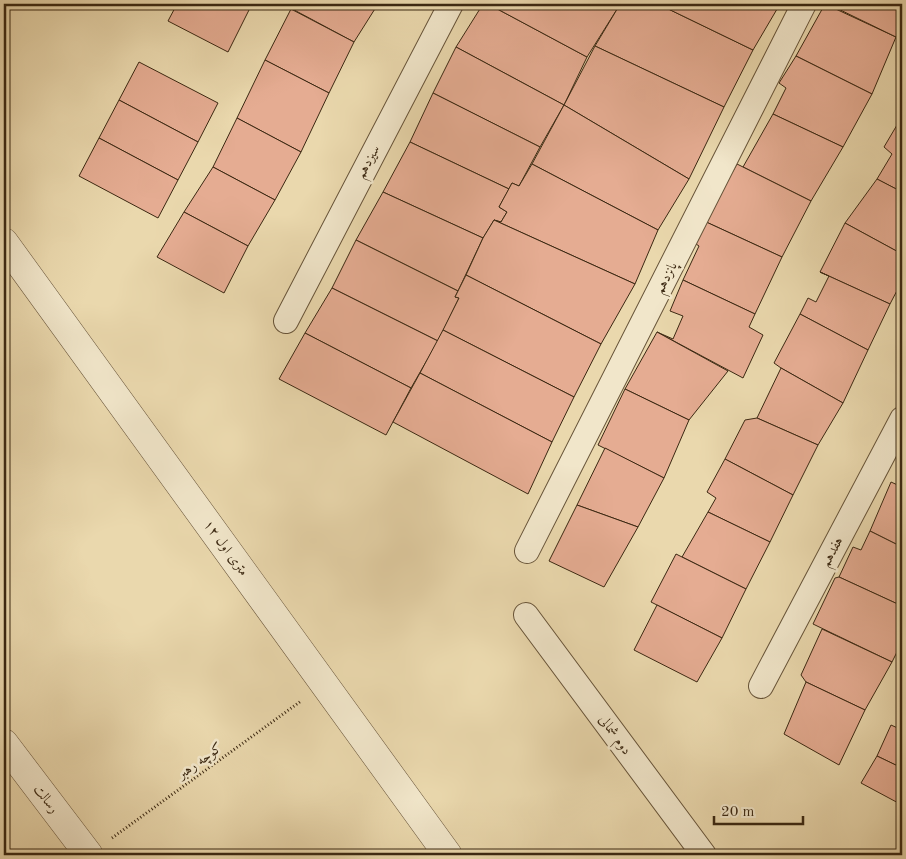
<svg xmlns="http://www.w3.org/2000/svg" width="906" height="859" viewBox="0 0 906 859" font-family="'Old Standard TT',Amiri,serif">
	<rect width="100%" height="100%" fill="#ead8ad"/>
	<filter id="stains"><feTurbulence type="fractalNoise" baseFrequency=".004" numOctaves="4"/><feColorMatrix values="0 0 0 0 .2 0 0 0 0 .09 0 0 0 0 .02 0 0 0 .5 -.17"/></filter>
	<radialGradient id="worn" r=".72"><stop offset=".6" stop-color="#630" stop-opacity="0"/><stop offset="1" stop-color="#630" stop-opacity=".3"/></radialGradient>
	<g fill="#e5ac92" stroke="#3b2812">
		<path d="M 177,4 L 252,4 L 228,52 L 168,21 Z"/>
		<path d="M 283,4 L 378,4 L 354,42 Z"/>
		<path d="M 483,4 L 488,4 L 587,57 L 564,105 L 456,47 Z"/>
		<path d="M 488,4 L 615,4 L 619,6 L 587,57 Z"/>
		<path d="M 615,4 L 658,4 L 753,50 L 724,107 L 595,46 L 619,6 Z"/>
		<path d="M 658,4 L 780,4 L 753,50 Z"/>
		<path d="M 825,4 L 896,37 L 872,94 L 796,56 Z"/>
		<path d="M 828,4 L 902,4 L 902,23 L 896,37 Z"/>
		<path d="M 291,9 L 354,42 L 329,93 L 265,60 Z"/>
		<path d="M 595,46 L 724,107 L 689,179 L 564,105 Z"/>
		<path d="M 456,47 L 564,105 L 540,147 L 433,93 Z"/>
		<path d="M 796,56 L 872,94 L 843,147 L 773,114 L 786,88 L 779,83 Z"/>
		<path d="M 265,60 L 329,93 L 301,152 L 237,118 Z"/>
		<path d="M 139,62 L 218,103 L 198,142 L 119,100 Z"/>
		<path d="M 433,93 L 540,147 L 519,186 L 512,183 L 509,189 L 410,142 Z"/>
		<path d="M 119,100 L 198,142 L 178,180 L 99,138 Z"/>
		<path d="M 564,105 L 689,179 L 658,230 L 532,164 Z"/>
		<path d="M 773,114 L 843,147 L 811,201 L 743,167 Z"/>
		<path d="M 902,115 L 902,128 L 897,125 Z"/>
		<path d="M 237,118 L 301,152 L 275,200 L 213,167 Z"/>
		<path d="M 897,125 L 902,128 L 902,192 L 877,179 L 892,154 L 884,147 Z"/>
		<path d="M 99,138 L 178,180 L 158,218 L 79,176 Z"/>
		<path d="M 410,142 L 509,189 L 499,207 L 507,212 L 501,222 L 494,220 L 483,238 L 383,192 Z"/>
		<path d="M 532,164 L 658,230 L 635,284 L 494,220 L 501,222 L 507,212 L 499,207 L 512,183 L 519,186 Z"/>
		<path d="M 737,164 L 811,201 L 782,257 L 704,221 Z"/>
		<path d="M 213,167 L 275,200 L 248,246 L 184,212 Z"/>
		<path d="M 877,179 L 902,192 L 902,254 L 845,223 Z"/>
		<path d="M 383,192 L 483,238 L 458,291 L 356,240 Z"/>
		<path d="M 184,212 L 248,246 L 224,293 L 157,257 Z"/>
		<path d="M 494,220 L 635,284 L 601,344 L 466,275 L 483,238 Z"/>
		<path d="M 704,221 L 782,257 L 755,314 L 683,280 L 699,246 L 693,242 Z"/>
		<path d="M 845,223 L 902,254 L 902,281 L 890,304 L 820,272 Z"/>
		<path d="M 356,240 L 458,291 L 455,297 L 459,298 L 438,341 L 332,288 Z"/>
		<path d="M 820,272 L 890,304 L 868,350 L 800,314 L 808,298 L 816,302 L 829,276 Z"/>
		<path d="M 466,275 L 601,344 L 574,397 L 443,330 L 459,298 L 455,297 Z"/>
		<path d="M 683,280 L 755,314 L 749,327 L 763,335 L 743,378 L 657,332 L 673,339 L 683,316 L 670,311 Z"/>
		<path d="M 332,288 L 438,341 L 411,388 L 305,333 Z"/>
		<path d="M 800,314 L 868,350 L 843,403 L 781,368 L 774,363 Z"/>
		<path d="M 443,330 L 574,397 L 552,442 L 420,373 Z"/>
		<path d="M 657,332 L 728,371 L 689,420 L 625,389 Z"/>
		<path d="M 305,333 L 411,388 L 386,435 L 279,379 Z"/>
		<path d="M 781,368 L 843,403 L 818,445 L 757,418 Z"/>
		<path d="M 420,373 L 552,442 L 528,494 L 393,422 Z"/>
		<path d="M 625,389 L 689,420 L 664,478 L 598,445 Z"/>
		<path d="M 757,418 L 818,445 L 793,495 L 725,459 L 745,420 Z"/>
		<path d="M 605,448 L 664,478 L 638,527 L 577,505 Z"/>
		<path d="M 725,459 L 793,495 L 770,542 L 708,512 L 716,498 L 707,492 Z"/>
		<path d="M 891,482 L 902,487 L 902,547 L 870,531 Z"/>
		<path d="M 577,505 L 638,527 L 604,587 L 549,561 Z"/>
		<path d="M 708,512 L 770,542 L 746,589 L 682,557 Z"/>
		<path d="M 870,531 L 902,547 L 902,606 L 839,577 L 853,547 L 861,550 Z"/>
		<path d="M 676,554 L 746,589 L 722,638 L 651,602 Z"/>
		<path d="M 839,577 L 902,606 L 902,642 L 892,662 L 813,624 L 835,578 Z"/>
		<path d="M 657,605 L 722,638 L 697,682 L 634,650 Z"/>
		<path d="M 822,629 L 892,662 L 865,710 L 806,682 L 801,675 Z"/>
		<path d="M 806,682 L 865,710 L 839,765 L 784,734 Z"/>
		<path d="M 891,725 L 902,730 L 902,768 L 877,756 Z"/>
		<path d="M 877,756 L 902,768 L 902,805 L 861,783 Z"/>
	</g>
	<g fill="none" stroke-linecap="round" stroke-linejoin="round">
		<defs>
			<g id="minor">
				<path d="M 286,321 L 451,4"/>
				<path d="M 527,551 L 804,4"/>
				<path d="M 526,615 L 704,855"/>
				<path d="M 761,686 L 902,419"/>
			</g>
			<g id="tertiary">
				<path d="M 4,242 L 448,855"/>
				<path d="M 4,743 L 89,855"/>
			</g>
		</defs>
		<use href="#minor" stroke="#675439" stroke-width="26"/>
		<use href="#tertiary" stroke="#675439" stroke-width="29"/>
		<path stroke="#3b2812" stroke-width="3" stroke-dasharray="1 2.5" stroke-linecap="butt" d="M 112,838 L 301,701"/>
		<use href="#minor" stroke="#f1e6ca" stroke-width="24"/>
		<use href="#tertiary" stroke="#f1e6ca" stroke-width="28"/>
	</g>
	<g text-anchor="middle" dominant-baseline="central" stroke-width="5" stroke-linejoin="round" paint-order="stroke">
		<g font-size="14" fill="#3b2812" stroke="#f1e6ca">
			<text transform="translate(368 162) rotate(-62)">سیزدهم</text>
			<text transform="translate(666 278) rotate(-63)">پانزدهم</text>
			<text transform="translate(226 548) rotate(54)">۱۲ متری اول</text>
			<text transform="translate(832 552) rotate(-62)">هفدهم</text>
			<text transform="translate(615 735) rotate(54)">دوم شمالی</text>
			<text transform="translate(200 761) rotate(-36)">کوچه رهبر</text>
			<text transform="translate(46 799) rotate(53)">رسالت</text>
		</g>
	</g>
	<rect width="906" height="859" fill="none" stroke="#ead8ad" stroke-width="20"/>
	<rect x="5" y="5" width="896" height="849" fill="none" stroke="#3b2812" stroke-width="2.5"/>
	<rect x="10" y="10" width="886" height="839" fill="none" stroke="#3b2812"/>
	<path d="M714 816v8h89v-8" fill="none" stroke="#3b2812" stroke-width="2.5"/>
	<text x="721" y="816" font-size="15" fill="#3b2812" stroke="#f1e6ca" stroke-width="4" paint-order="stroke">20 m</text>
	<rect width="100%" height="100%" filter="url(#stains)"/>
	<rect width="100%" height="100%" fill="url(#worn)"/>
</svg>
